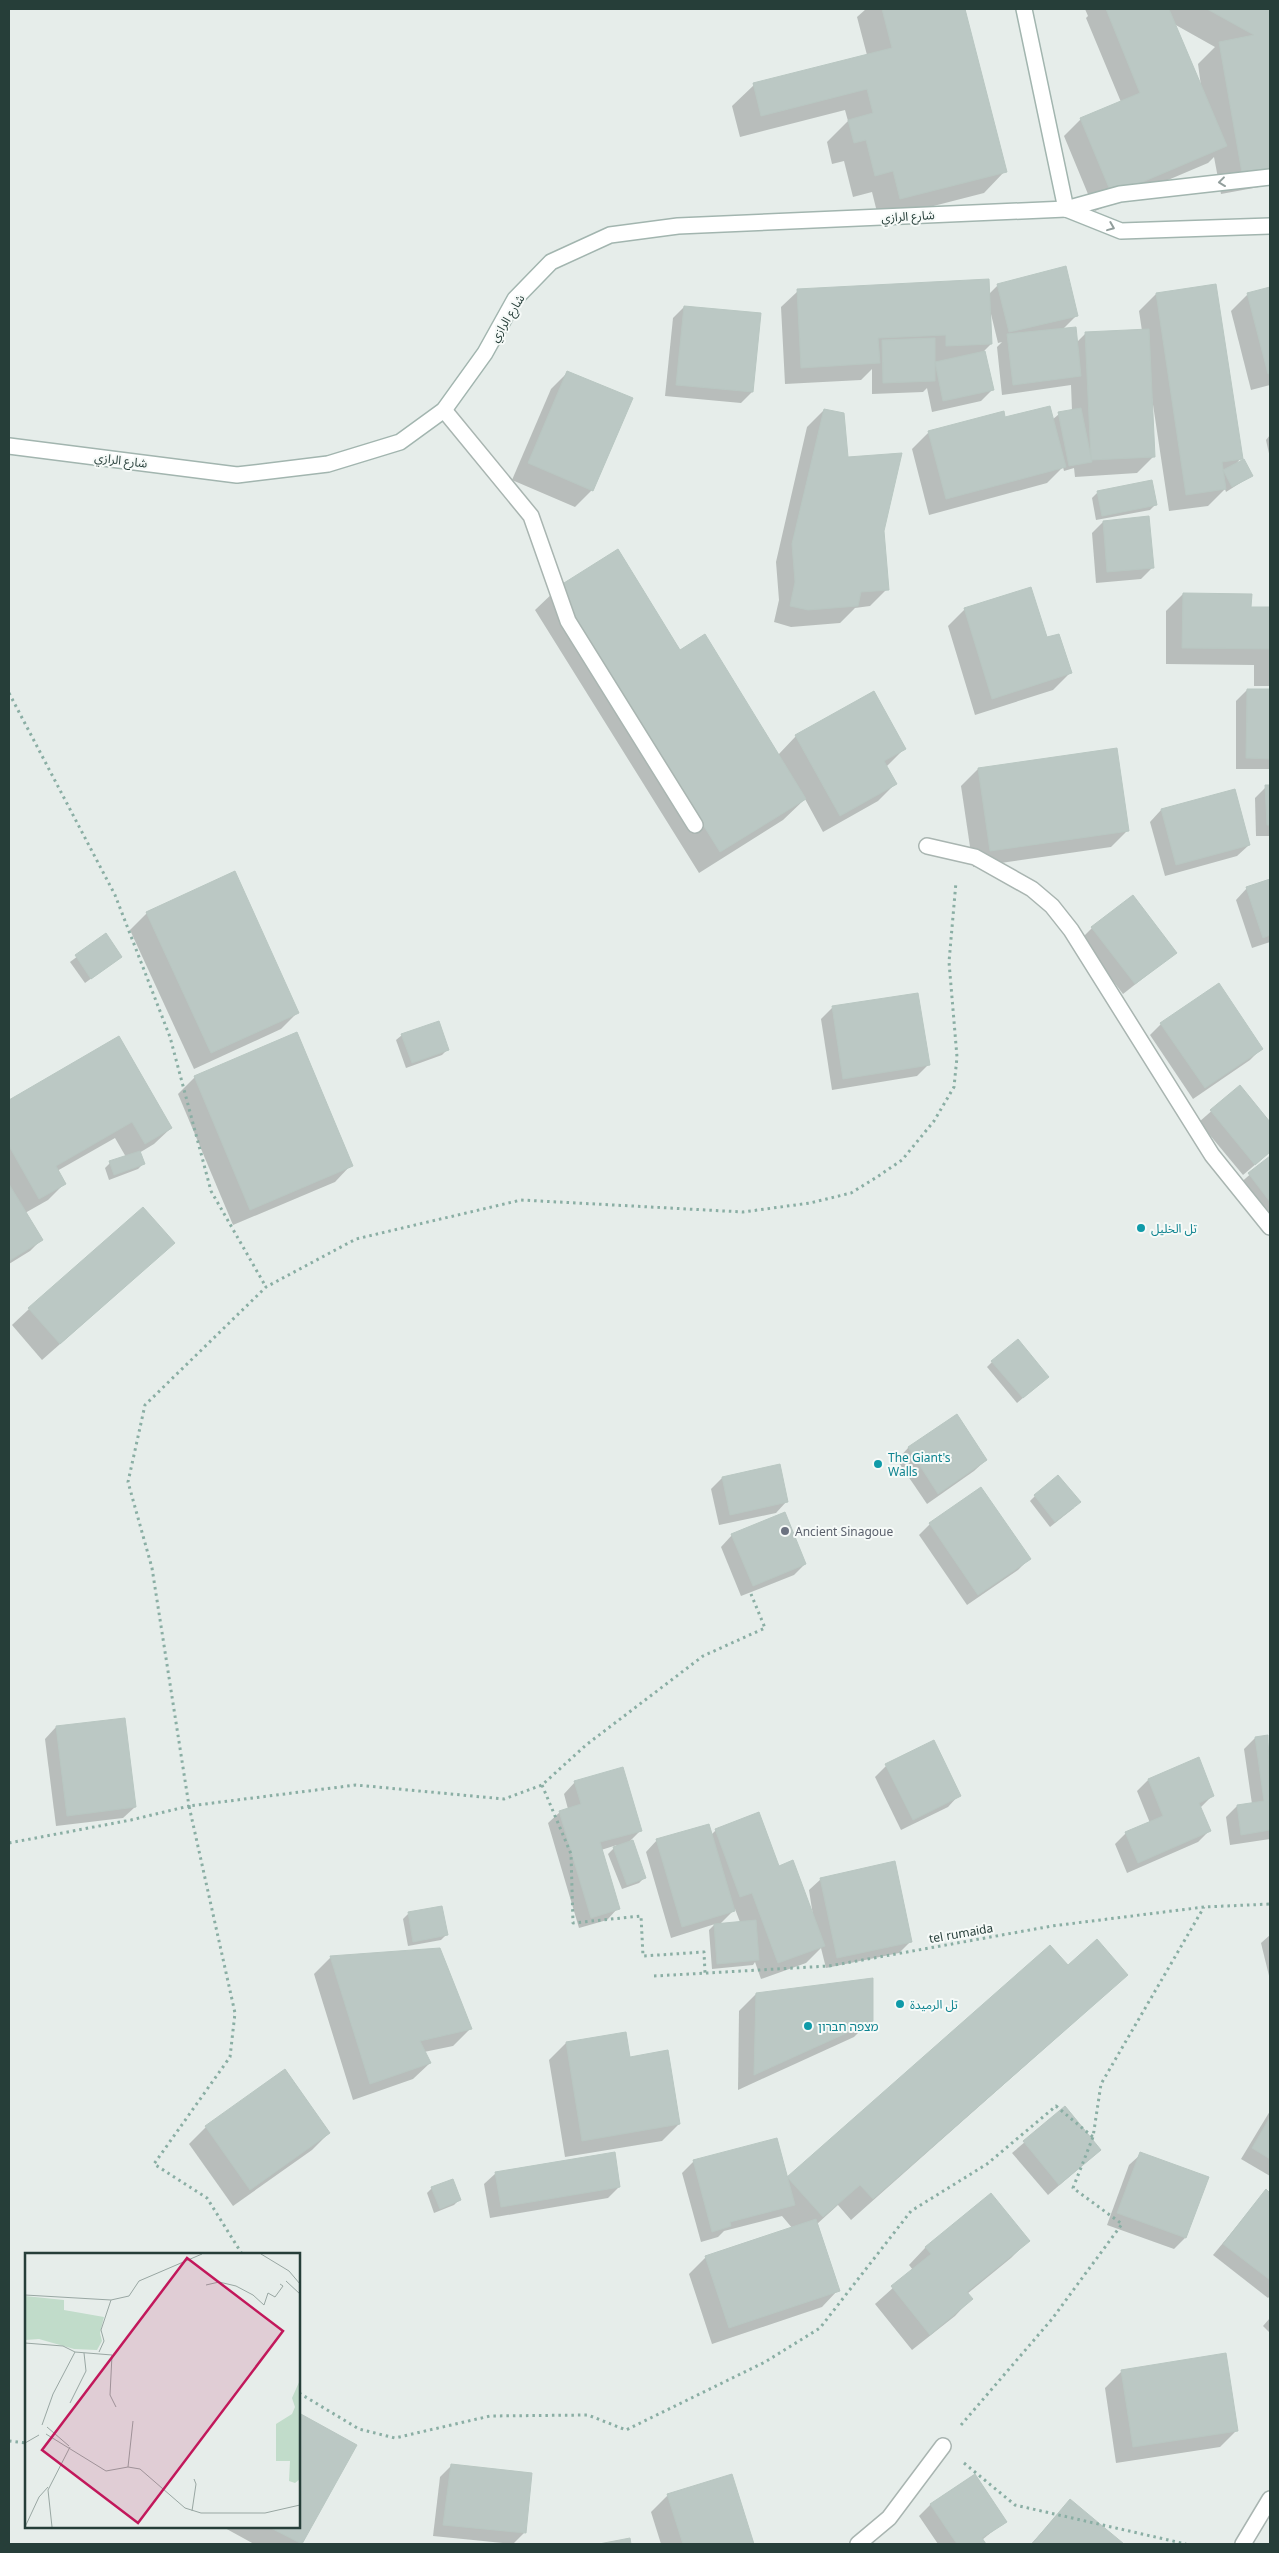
<svg xmlns="http://www.w3.org/2000/svg" width="1279" height="2553" viewBox="0 0 1279 2553" font-family="'Noto Sans','Noto Sans Arabic','Noto Sans Hebrew',sans-serif">
	<rect width="100%" height="100%" fill="#e6edea"/>
	<g fill="#0003" fill-rule="evenodd">
		<path d="M 866,9 L 964,9 L 1005,171 L 984,193 L 879,220 L 872,192 L 853,197 L 844,161 L 832,164 L 827,142 L 848,121 L 845,110 L 740,137 L 732,106 L 754,85 L 867,55 L 857,17 Z"/>
		<path d="M 1085,9 L 1270,9 L 1270,185 L 1221,194 L 1214,157 L 1208,163 L 1095,211 L 1064,136 L 1081,119 L 1121,102 L 1086,18 L 1088,16 ZM 1174,24 L 1215,47 L 1198,64 L 1201,86 Z"/>
		<path d="M 998,285 L 1077,315 L 1063,329 L 1076,343 L 1086,333 L 1142,331 L 1139,311 L 1156,294 L 1241,458 L 1235,465 L 1251,476 L 1226,492 L 1225,489 L 1208,506 L 1169,511 L 1152,398 L 1151,398 L 1153,457 L 1137,473 L 1075,477 L 1074,468 L 1064,471 L 1063,467 L 1047,483 L 929,515 L 912,449 L 929,432 L 1004,419 L 1052,420 L 1059,414 L 1072,411 L 1071,385 L 1002,395 L 997,347 L 1002,342 L 998,343 L 991,314 L 991,344 L 984,351 L 993,389 L 981,401 L 932,412 L 927,388 L 923,392 L 872,394 L 872,369 L 861,380 L 785,384 L 781,307 L 798,291 L 989,294 Z"/>
		<path d="M 1270,288 L 1270,385 L 1251,390 L 1231,311 L 1248,294 Z"/>
		<path d="M 684,307 L 760,314 L 752,392 L 741,403 L 665,396 L 673,318 Z"/>
		<path d="M 568,372 L 592,490 L 575,507 L 512,480 L 551,389 Z"/>
		<path d="M 824,410 L 883,531 L 887,589 L 870,606 L 855,608 L 840,623 L 791,627 L 774,622 L 779,600 L 776,562 L 807,427 Z"/>
		<path d="M 1270,435 L 1270,458 L 1266,440 Z"/>
		<path d="M 1098,492 L 1155,505 L 1150,510 L 1096,520 L 1092,498 Z"/>
		<path d="M 1103,522 L 1153,567 L 1141,579 L 1096,583 L 1092,533 Z"/>
		<path d="M 1030,588 L 1046,639 L 1070,673 L 1053,690 L 975,715 L 948,626 L 964,610 Z"/>
		<path d="M 557,589 L 680,651 L 778,755 L 796,736 L 904,749 L 886,767 L 895,784 L 878,801 L 823,832 L 805,799 L 783,820 L 699,873 L 535,610 Z"/>
		<path d="M 1183,594 L 1250,608 L 1270,608 L 1270,686 L 1254,686 L 1254,665 L 1166,664 L 1166,611 Z"/>
		<path d="M 1247,690 L 1270,690 L 1270,769 L 1236,769 L 1236,701 Z"/>
		<path d="M 978,769 L 1127,831 L 1111,847 L 973,867 L 961,786 Z"/>
		<path d="M 1266,787 L 1270,787 L 1270,836 L 1256,836 L 1255,798 Z"/>
		<path d="M 1161,810 L 1249,845 L 1237,856 L 1165,876 L 1150,822 Z"/>
		<path d="M 1270,881 L 1270,942 L 1252,948 L 1236,900 L 1247,888 Z"/>
		<path d="M 147,913 L 297,1013 L 281,1029 L 194,1069 L 130,930 Z"/>
		<path d="M 1092,928 L 1175,953 L 1123,994 L 1081,939 Z"/>
		<path d="M 106,935 L 121,957 L 85,983 L 70,962 Z"/>
		<path d="M 832,1008 L 928,1065 L 917,1076 L 832,1090 L 821,1019 Z"/>
		<path d="M 1161,1024 L 1261,1049 L 1250,1060 L 1193,1099 L 1150,1035 Z"/>
		<path d="M 402,1035 L 447,1050 L 442,1055 L 406,1068 L 396,1040 Z"/>
		<path d="M 119,1038 L 171,1128 L 154,1144 L 139,1153 L 143,1164 L 138,1169 L 109,1180 L 105,1168 L 110,1163 L 126,1157 L 115,1138 L 57,1171 L 64,1184 L 48,1200 L 25,1213 L 41,1240 L 30,1251 L 9,1264 L 9,1101 Z"/>
		<path d="M 195,1077 L 351,1165 L 335,1182 L 233,1225 L 178,1094 Z"/>
		<path d="M 1240,1086 L 1270,1124 L 1270,1152 L 1243,1175 L 1199,1122 Z"/>
		<path d="M 1270,1157 L 1270,1227 L 1238,1185 Z"/>
		<path d="M 156,1259 L 42,1360 L 12,1325 L 29,1309 Z"/>
		<path d="M 992,1362 L 1042,1382 L 1017,1403 L 987,1367 Z"/>
		<path d="M 957,1416 L 986,1460 L 974,1471 L 927,1504 L 897,1460 L 908,1448 Z"/>
		<path d="M 722,1478 L 787,1501 L 776,1513 L 719,1525 L 711,1489 Z"/>
		<path d="M 1035,1496 L 1074,1508 L 1050,1527 L 1030,1501 Z"/>
		<path d="M 930,1524 L 1029,1559 L 1018,1570 L 967,1605 L 919,1535 Z"/>
		<path d="M 732,1535 L 805,1564 L 794,1575 L 741,1596 L 721,1547 Z"/>
		<path d="M 56,1727 L 135,1807 L 123,1818 L 56,1826 L 45,1739 Z"/>
		<path d="M 1267,1736 L 1270,1756 L 1270,1839 L 1230,1845 L 1226,1817 L 1237,1806 L 1252,1804 L 1244,1749 L 1255,1738 Z"/>
		<path d="M 886,1766 L 959,1795 L 948,1807 L 901,1830 L 875,1777 Z"/>
		<path d="M 1148,1780 L 1213,1795 L 1200,1808 L 1209,1831 L 1198,1842 L 1127,1873 L 1115,1844 L 1126,1833 L 1150,1823 L 1137,1791 Z"/>
		<path d="M 575,1782 L 641,1830 L 628,1843 L 645,1877 L 639,1883 L 622,1889 L 608,1854 L 617,1845 L 601,1850 L 618,1908 L 607,1920 L 579,1928 L 548,1823 L 560,1812 L 568,1809 L 564,1794 Z"/>
		<path d="M 716,1830 L 778,1867 L 814,1922 L 809,1890 L 821,1879 L 911,1941 L 899,1953 L 826,1968 L 821,1948 L 806,1963 L 761,1979 L 755,1962 L 753,1965 L 712,1969 L 709,1930 L 715,1924 L 671,1938 L 646,1852 L 657,1840 L 711,1835 ZM 735,1909 L 740,1922 L 720,1924 Z"/>
		<path d="M 408,1914 L 447,1934 L 441,1940 L 408,1946 L 403,1919 Z"/>
		<path d="M 1270,1935 L 1270,1980 L 1261,1943 Z"/>
		<path d="M 1050,1947 L 1068,1967 L 1127,1975 L 851,2220 L 838,2205 L 817,2224 L 838,2290 L 822,2307 L 712,2344 L 689,2274 L 706,2257 L 793,2229 L 782,2216 L 724,2231 L 718,2237 L 701,2242 L 682,2173 L 694,2161 L 787,2179 Z"/>
		<path d="M 331,1957 L 470,2029 L 453,2046 L 424,2052 L 430,2063 L 413,2079 L 353,2100 L 314,1974 Z"/>
		<path d="M 756,1994 L 871,2020 L 854,2037 L 738,2090 L 739,2011 Z"/>
		<path d="M 625,2033 L 629,2058 L 679,2124 L 662,2141 L 565,2157 L 549,2060 L 566,2043 Z"/>
		<path d="M 284,2071 L 329,2133 L 312,2150 L 233,2206 L 189,2144 L 206,2127 Z"/>
		<path d="M 1065,2108 L 1100,2150 L 1048,2195 L 1012,2153 Z"/>
		<path d="M 1270,2111 L 1270,2176 L 1241,2159 Z"/>
		<path d="M 1141,2154 L 1185,2238 L 1174,2249 L 1107,2225 L 1129,2165 Z"/>
		<path d="M 496,2173 L 619,2187 L 608,2198 L 490,2218 L 484,2184 Z"/>
		<path d="M 432,2188 L 459,2200 L 454,2205 L 434,2213 L 427,2193 Z"/>
		<path d="M 1266,2191 L 1270,2194 L 1270,2296 L 1268,2298 L 1213,2255 Z"/>
		<path d="M 991,2195 L 1028,2241 L 1011,2258 L 967,2294 L 971,2299 L 955,2316 L 912,2350 L 875,2304 L 913,2270 L 909,2265 L 925,2248 Z"/>
		<path d="M 1270,2318 L 1270,2333 L 1263,2326 Z"/>
		<path d="M 1122,2371 L 1237,2430 L 1220,2447 L 1116,2463 L 1105,2388 Z"/>
		<path d="M 299,2415 L 355,2445 L 301,2544 L 254,2544 L 223,2527 L 299,2527 Z"/>
		<path d="M 451,2466 L 524,2533 L 513,2544 L 433,2536 L 440,2477 Z"/>
		<path d="M 974,2475 L 1005,2521 L 982,2540 L 985,2544 L 938,2544 L 919,2516 L 930,2505 Z"/>
		<path d="M 731,2476 L 752,2544 L 661,2544 L 651,2512 L 668,2495 Z"/>
		<path d="M 1070,2501 L 1122,2544 L 1031,2544 Z"/>
	</g>
	<g fill="#bbc8c4" stroke="#b9c7c2">
		<path d="M 882,9 L 965,9 L 1007,172 L 900,199 L 893,171 L 875,176 L 866,140 L 854,143 L 848,120 L 873,113 L 867,89 L 761,116 L 753,83 L 892,48 Z"/>
		<path d="M 1106,9 L 1169,9 L 1227,146 L 1112,195 L 1080,118 L 1140,93 Z"/>
		<path d="M 1207,9 L 1270,9 L 1270,168 L 1242,173 L 1219,42 L 1254,35 Z"/>
		<path d="M 1066,266 L 1078,316 L 1009,332 L 997,284 Z"/>
		<path d="M 989,279 L 992,344 L 946,346 L 946,335 L 878,338 L 880,363 L 801,368 L 797,289 Z"/>
		<path d="M 1216,284 L 1243,459 L 1222,462 L 1226,489 L 1186,495 L 1156,293 Z"/>
		<path d="M 1270,287 L 1270,373 L 1268,374 L 1247,293 Z"/>
		<path d="M 684,306 L 761,313 L 753,392 L 676,385 Z"/>
		<path d="M 1076,327 L 1081,376 L 1013,385 L 1007,334 Z"/>
		<path d="M 1149,329 L 1155,457 L 1091,460 L 1085,332 Z"/>
		<path d="M 935,338 L 935,381 L 883,383 L 882,340 Z"/>
		<path d="M 985,351 L 994,390 L 943,401 L 935,362 Z"/>
		<path d="M 567,371 L 633,398 L 593,491 L 528,463 Z"/>
		<path d="M 1050,406 L 1066,467 L 946,499 L 928,431 L 1004,411 L 1005,417 Z"/>
		<path d="M 1081,408 L 1092,462 L 1069,466 L 1058,412 Z"/>
		<path d="M 824,409 L 844,413 L 848,457 L 902,453 L 884,531 L 889,590 L 861,592 L 858,606 L 808,610 L 790,606 L 795,582 L 792,544 Z"/>
		<path d="M 1244,459 L 1253,476 L 1232,487 L 1223,470 Z"/>
		<path d="M 1152,480 L 1157,505 L 1102,516 L 1097,491 Z"/>
		<path d="M 1149,516 L 1154,568 L 1107,572 L 1103,521 Z"/>
		<path d="M 618,549 L 680,650 L 705,634 L 806,799 L 720,852 L 556,588 Z"/>
		<path d="M 1031,587 L 1047,637 L 1059,634 L 1072,673 L 992,699 L 964,608 Z"/>
		<path d="M 1183,593 L 1252,594 L 1251,607 L 1270,607 L 1270,649 L 1182,648 Z"/>
		<path d="M 1247,689 L 1270,689 L 1270,759 L 1246,758 Z"/>
		<path d="M 874,691 L 906,749 L 884,761 L 897,784 L 840,816 L 795,735 Z"/>
		<path d="M 1117,748 L 1129,831 L 990,851 L 978,768 Z"/>
		<path d="M 1265,785 L 1270,785 L 1270,825 L 1267,825 Z"/>
		<path d="M 1235,789 L 1250,845 L 1176,865 L 1161,809 Z"/>
		<path d="M 235,871 L 299,1013 L 211,1053 L 146,912 Z"/>
		<path d="M 1270,879 L 1270,935 L 1263,938 L 1246,887 Z"/>
		<path d="M 1133,895 L 1177,953 L 1135,984 L 1091,927 Z"/>
		<path d="M 106,933 L 122,957 L 91,979 L 75,955 Z"/>
		<path d="M 1219,983 L 1263,1049 L 1205,1088 L 1160,1023 Z"/>
		<path d="M 918,993 L 930,1065 L 843,1079 L 832,1006 Z"/>
		<path d="M 439,1021 L 449,1050 L 412,1063 L 401,1034 Z"/>
		<path d="M 297,1032 L 353,1166 L 250,1210 L 194,1076 Z"/>
		<path d="M 119,1036 L 172,1128 L 145,1144 L 132,1122 L 56,1166 L 66,1184 L 39,1199 L 9,1146 L 9,1100 Z"/>
		<path d="M 1240,1085 L 1270,1122 L 1270,1152 L 1255,1165 L 1210,1110 Z"/>
		<path d="M 140,1151 L 145,1164 L 114,1175 L 109,1161 Z"/>
		<path d="M 1270,1156 L 1270,1202 L 1248,1173 Z"/>
		<path d="M 9,1184 L 43,1240 L 9,1261 Z"/>
		<path d="M 143,1207 L 175,1243 L 60,1344 L 28,1308 Z"/>
		<path d="M 1018,1339 L 1049,1377 L 1023,1398 L 991,1361 Z"/>
		<path d="M 957,1414 L 987,1460 L 938,1494 L 908,1447 Z"/>
		<path d="M 780,1464 L 788,1502 L 730,1515 L 722,1477 Z"/>
		<path d="M 1058,1475 L 1081,1502 L 1055,1522 L 1034,1495 Z"/>
		<path d="M 981,1487 L 1031,1559 L 978,1595 L 929,1523 Z"/>
		<path d="M 785,1512 L 806,1564 L 753,1586 L 731,1534 Z"/>
		<path d="M 125,1718 L 136,1807 L 67,1816 L 56,1726 Z"/>
		<path d="M 1268,1735 L 1270,1830 L 1241,1835 L 1237,1805 L 1264,1801 L 1255,1737 Z"/>
		<path d="M 934,1740 L 961,1796 L 913,1820 L 885,1764 Z"/>
		<path d="M 1199,1757 L 1214,1796 L 1199,1803 L 1211,1831 L 1138,1863 L 1125,1832 L 1163,1816 L 1148,1779 Z"/>
		<path d="M 623,1767 L 642,1831 L 600,1842 L 620,1909 L 591,1918 L 559,1811 L 581,1804 L 574,1781 Z"/>
		<path d="M 759,1812 L 779,1866 L 793,1860 L 825,1946 L 778,1963 L 752,1893 L 740,1897 L 715,1829 Z"/>
		<path d="M 709,1824 L 735,1911 L 682,1927 L 656,1839 Z"/>
		<path d="M 633,1840 L 646,1878 L 627,1885 L 613,1847 Z"/>
		<path d="M 895,1861 L 912,1942 L 837,1958 L 820,1878 Z"/>
		<path d="M 442,1906 L 448,1935 L 413,1942 L 408,1912 Z"/>
		<path d="M 756,1920 L 759,1960 L 717,1964 L 714,1924 Z"/>
		<path d="M 1097,1939 L 1128,1975 L 873,2199 L 860,2185 L 823,2217 L 787,2177 L 1050,1945 L 1068,1965 Z"/>
		<path d="M 440,1948 L 472,2029 L 420,2041 L 431,2063 L 370,2084 L 330,1956 Z"/>
		<path d="M 873,1978 L 873,2021 L 754,2075 L 756,1993 Z"/>
		<path d="M 626,2032 L 630,2057 L 668,2050 L 680,2124 L 582,2141 L 566,2042 Z"/>
		<path d="M 285,2069 L 330,2133 L 250,2190 L 205,2126 Z"/>
		<path d="M 1065,2106 L 1101,2150 L 1059,2185 L 1023,2141 Z"/>
		<path d="M 1270,2117 L 1270,2159 L 1252,2148 Z"/>
		<path d="M 777,2138 L 795,2205 L 730,2222 L 731,2226 L 712,2232 L 693,2160 Z"/>
		<path d="M 615,2152 L 620,2187 L 501,2207 L 495,2172 Z"/>
		<path d="M 1140,2152 L 1209,2177 L 1186,2238 L 1117,2213 Z"/>
		<path d="M 453,2179 L 461,2200 L 440,2209 L 431,2187 Z"/>
		<path d="M 1266,2189 L 1270,2193 L 1270,2280 L 1223,2244 Z"/>
		<path d="M 991,2193 L 1030,2241 L 967,2292 L 973,2299 L 930,2335 L 891,2286 L 931,2254 L 925,2247 Z"/>
		<path d="M 816,2219 L 840,2291 L 729,2328 L 705,2256 Z"/>
		<path d="M 1226,2353 L 1238,2431 L 1133,2447 L 1121,2370 Z"/>
		<path d="M 299,2413 L 357,2445 L 302,2544 L 269,2527 L 299,2527 Z"/>
		<path d="M 451,2464 L 532,2473 L 526,2533 L 443,2525 Z"/>
		<path d="M 732,2474 L 754,2544 L 683,2544 L 667,2494 Z"/>
		<path d="M 975,2474 L 1007,2522 L 982,2538 L 986,2544 L 957,2544 L 930,2504 Z"/>
		<path d="M 1070,2499 L 1124,2544 L 1032,2544 Z"/>
		<path d="M 630,2538 L 631,2544 L 599,2544 Z"/>
	</g>
	<g fill="none" stroke-linecap="round" stroke-linejoin="round">
		<defs>
			<g id="street">
				<path d="M 444,410 L 531,516 L 568,621 L 695,825"/>
				<path d="M 927,846 L 975,857 L 1032,889 L 1052,906 L 1071,930 L 1212,1155 L 1270,1227"/>
				<path d="M 858,2544 L 889,2518 L 943,2446"/>
				<path d="M 1243,2544 L 1270,2499"/>
			</g>
			<g id="secondary">
				<path d="M 1024,9 L 1066,209"/>
				<path d="M 1066,209 L 1121,231 L 1270,226"/>
				<path d="M 9,446 L 237,475 L 328,464 L 400,442 L 444,410 L 485,353 L 515,299 L 551,262 L 610,235 L 678,226 L 1066,209 L 1120,194 L 1270,177"/>
			</g>
		</defs>
		<use href="#street" stroke="#a9b5b1" stroke-width="18"/>
		<use href="#secondary" stroke="#a2b5af" stroke-width="18"/>
		<g stroke="#8aaea4" stroke-width="3" stroke-dasharray="2.5 4" stroke-linecap="butt">
			<path d="M 9,693 L 115,895 L 170,1037 L 211,1191 L 266,1287"/>
			<path d="M 542,1785 L 571,1854 L 573,1923 L 641,1916 L 643,1956 L 704,1952 L 705,1973"/>
			<path d="M 9,1843 L 131,1820 L 189,1806 L 152,1568 L 128,1482 L 145,1405 L 266,1287 L 356,1239 L 521,1200 L 743,1212 L 810,1203 L 851,1193 L 877,1177 L 902,1160 L 934,1121 L 954,1087 L 957,1057 L 949,962 L 956,882"/>
			<path d="M 654,1976 L 829,1966 L 1052,1926 L 1204,1907 L 1270,1904"/>
			<path d="M 242,2254 L 207,2198 L 154,2164 L 230,2057 L 235,2013 L 189,1806 L 356,1785 L 504,1799 L 542,1785 L 586,1745 L 703,1656 L 765,1628 L 751,1594"/>
			<path d="M 299,2393 L 359,2429 L 395,2438 L 490,2416 L 588,2415 L 626,2430 L 765,2362 L 820,2328 L 911,2211 L 987,2164 L 1056,2106 L 1093,2137"/>
			<path d="M 961,2425 L 1052,2319 L 1122,2224 L 1073,2188 L 1093,2137 L 1101,2084 L 1204,1907"/>
			<path d="M 9,2441 L 26,2443"/>
			<path d="M 964,2463 L 1015,2505 L 1186,2544"/>
		</g>
		<use href="#street" stroke="#fff" stroke-width="15"/>
		<use href="#secondary" stroke="#fff" stroke-width="15"/>
	</g>
	<defs><path id="oneway-chevron" d="M-2-3.5L2.5 0L-2 3.5" fill="none" stroke-width="1.6" stroke-linecap="round" stroke-linejoin="round" transform="scale(1.25)"/></defs>
	<g stroke="#929e9c">
		<use href="#oneway-chevron" transform="translate(1222 182) rotate(173)"/>
		<use href="#oneway-chevron" transform="translate(1111 227) rotate(22)"/>
	</g>
	<g fill="#0f9aa8" stroke="#f6faf8" stroke-width="2">
		<circle cx="1141" cy="1228" r="5"/>
		<circle cx="878" cy="1464" r="5"/>
		<circle cx="900" cy="2004" r="5"/>
		<circle cx="808" cy="2026" r="5"/>
	</g>
	<circle fill="#6b7280" stroke="#f6faf8" stroke-width="2" cx="785" cy="1531" r="5"/>
	<g text-anchor="middle" dominant-baseline="central" stroke-width="4" stroke-linejoin="round" paint-order="stroke">
		<g font-size="12" fill="#263e39" stroke="#f6faf8">
			<text transform="translate(908 216) rotate(-3)">شارع الرازي</text>
			<text transform="translate(507 318) rotate(-58)">شارع الرازي</text>
			<text transform="translate(121 460) rotate(7)">شارع الرازي</text>
			<text transform="translate(961 1933) rotate(-10)">tel rumaida</text>
		</g>
		<g font-size="12" fill="#0d838f" stroke="#f6faf8" text-anchor="start">
			<text x="1151" y="1228">تل الخليل</text>
			<text x="888" y="1457">The Giant's<tspan x="888" dy="14">Walls</tspan></text>
			<text x="910" y="2004">تل الرميدة</text>
			<text x="818" y="2026">מצפה חברון</text>
		</g>
		<g font-size="12" fill="#5b616d" stroke="#f6faf8" text-anchor="start">
			<text x="795" y="1531">Ancient Sinagoue</text>
		</g>
	</g>
	<g transform="translate(25 2253)">
		<rect width="275" height="275" fill="#e6edea"/>
		<path d="M 0,43 L 39,47 L 39,57 L 79,64 L 75,80 L 77,88 L 72,97 L 49,96 L 14,86 L 0,87 ZM 275,127 L 275,226 L 270,230 L 264,228 L 265,208 L 251,208 L 251,171 L 267,161 L 270,154 L 267,145 Z" fill="#c1dcca"/>
		<path fill="none" stroke="#99a7a3" stroke-width="1" d="M 236,1 L 264,18 L 275,31M 261,28 L 275,41M 181,32 L 194,29 L 211,33 L 228,42 L 239,52 L 243,40 L 250,44 L 258,33 L 255,31M 0,42 L 86,47 L 104,43 L 114,28 L 177,1M 0,90 L 38,93 L 50,99 L 28,141 L 17,172M 50,99 L 87,102 L 85,142 L 91,154M 74,99 L 79,88 L 76,77 L 86,47M 45,150 L 61,118 L 59,100M 22,174 L 44,193M 21,181 L 81,218 L 103,214 L 115,216 L 160,255 L 176,260 L 240,260 L 275,252M 0,190 L 14,182M 103,214 L 108,168M 167,258 L 171,231 L 169,226M 0,274 L 14,244 L 23,234M 27,274 L 23,237 L 45,194"/>
		<path fill="#c2185b" fill-opacity="0.15" stroke="#c2185b" stroke-width="2.5" d="M 162,5 L 258,78 L 113,270 L 17,197 Z"/>
		<rect width="275" height="275" fill="none" stroke="#263e39" stroke-width="2.5"/>
	</g>
	<rect width="1279" height="2553" fill="none" stroke="#263e39" stroke-width="20"/>
</svg>
